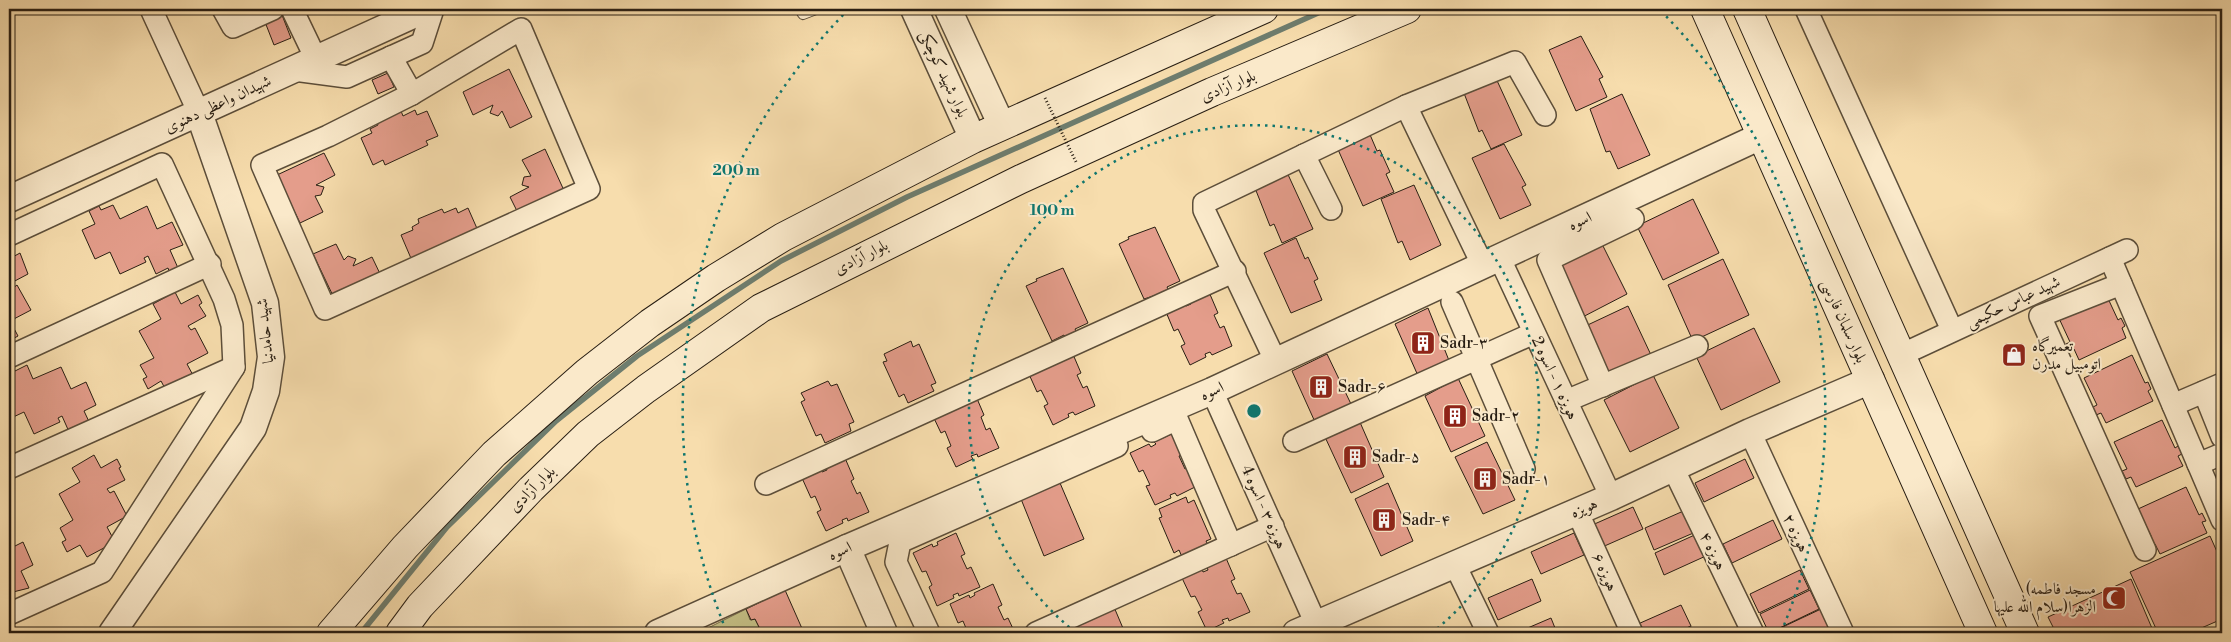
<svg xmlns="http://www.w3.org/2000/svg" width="2231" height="642" viewBox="0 0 2231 642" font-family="'Libre Bodoni',Amiri,serif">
	<rect width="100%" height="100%" fill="#f7ddad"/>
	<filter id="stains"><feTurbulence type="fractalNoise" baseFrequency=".004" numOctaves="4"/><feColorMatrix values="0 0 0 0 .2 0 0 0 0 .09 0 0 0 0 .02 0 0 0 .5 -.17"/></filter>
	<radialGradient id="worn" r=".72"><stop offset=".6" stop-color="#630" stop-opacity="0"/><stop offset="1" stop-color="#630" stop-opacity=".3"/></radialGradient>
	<path fill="#c4bf85" stroke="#766e4c" d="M 746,609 L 750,620 L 755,619 L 762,633 L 698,633 Z"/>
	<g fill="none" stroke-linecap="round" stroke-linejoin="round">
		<path stroke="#6e7d6e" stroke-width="5.5" d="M 361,633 L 447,527 L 556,421 L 637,356 L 781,261 L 907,197 L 1327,9"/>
	</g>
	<g fill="#e49d8b" stroke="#281e13">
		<path d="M 282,15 L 291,38 L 274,45 L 265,22 Z"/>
		<path d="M 1581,36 L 1603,77 L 1599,79 L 1607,97 L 1576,111 L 1549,50 Z"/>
		<path d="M 509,69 L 532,117 L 510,128 L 502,111 L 498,116 L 490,113 L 493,105 L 473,115 L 463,92 Z"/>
		<path d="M 388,73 L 394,87 L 378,94 L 372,80 Z"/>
		<path d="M 1494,74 L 1522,135 L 1491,149 L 1482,130 L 1479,132 L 1462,88 Z"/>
		<path d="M 1622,94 L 1650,155 L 1618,169 L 1610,151 L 1606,152 L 1590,109 Z"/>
		<path d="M 415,110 L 417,115 L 427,111 L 438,136 L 426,141 L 428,145 L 385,165 L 383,160 L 373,165 L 361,138 L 372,133 L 370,129 L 378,125 L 377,122 L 401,111 L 403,116 Z"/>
		<path d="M 1368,130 L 1377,151 L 1380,150 L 1390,172 L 1386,174 L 1394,192 L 1363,206 L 1336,145 Z"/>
		<path d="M 1504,144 L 1526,185 L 1522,187 L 1531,205 L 1500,219 L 1472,158 Z"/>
		<path d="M 545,149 L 567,197 L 521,219 L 510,197 L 529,187 L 522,185 L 524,177 L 531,176 L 522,160 Z"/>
		<path d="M 324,153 L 335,175 L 316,185 L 324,187 L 321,195 L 315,196 L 323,212 L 300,223 L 277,175 Z"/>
		<path d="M 1285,168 L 1313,229 L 1282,243 L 1274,224 L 1270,226 L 1253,183 Z"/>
		<path d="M 1414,185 L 1441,245 L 1410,260 L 1402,241 L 1398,243 L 1381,199 Z"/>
		<path d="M 1693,199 L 1719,253 L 1663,280 L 1637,226 Z"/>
		<path d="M 113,205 L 120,219 L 147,206 L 157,229 L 172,222 L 183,245 L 170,250 L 178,268 L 169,271 L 168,268 L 156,274 L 148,256 L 144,258 L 146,262 L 120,274 L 110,252 L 95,259 L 82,230 L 95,224 L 89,211 L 99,206 L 101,210 Z"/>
		<path d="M 456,208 L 458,213 L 468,208 L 479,233 L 413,263 L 401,235 L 413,230 L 412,227 L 419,223 L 418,219 L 442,209 L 444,213 Z"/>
		<path d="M 1155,227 L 1180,281 L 1167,287 L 1169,291 L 1144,299 L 1119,244 L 1129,239 L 1128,237 Z"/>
		<path d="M 1296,238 L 1305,259 L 1308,257 L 1318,279 L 1314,281 L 1322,300 L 1291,313 L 1264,253 Z"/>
		<path d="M 336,244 L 344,260 L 348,256 L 356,259 L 353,266 L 372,257 L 383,280 L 336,302 L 313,254 Z"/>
		<path d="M 1602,244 L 1627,294 L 1573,322 L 1547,271 Z"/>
		<path d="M 20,253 L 28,274 L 11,283 L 13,288 L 17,285 L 31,310 L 10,321 L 18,336 L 9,341 L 9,259 Z"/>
		<path d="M 1723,259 L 1749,315 L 1693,341 L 1668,285 Z"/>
		<path d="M 1063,268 L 1088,323 L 1075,329 L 1077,333 L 1066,338 L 1064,335 L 1052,341 L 1026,286 L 1037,281 L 1036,279 Z"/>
		<path d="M 175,292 L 181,304 L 198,295 L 202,303 L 199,305 L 206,316 L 188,326 L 191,330 L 195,328 L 208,353 L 187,364 L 195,379 L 168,394 L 161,381 L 148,389 L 143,379 L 147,377 L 140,365 L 154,358 L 139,331 L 161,319 L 153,304 Z"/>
		<path d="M 1209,292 L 1218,313 L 1214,315 L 1220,328 L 1224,326 L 1232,346 L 1212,355 L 1210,352 L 1205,354 L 1206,357 L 1190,365 L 1181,346 L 1185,344 L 1178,329 L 1174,331 L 1166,312 L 1184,303 L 1186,306 L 1191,304 L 1190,301 Z"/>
		<path d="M 2105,292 L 2118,320 L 2121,318 L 2125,326 L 2122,328 L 2126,338 L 2079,360 L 2074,349 L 2070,351 L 2066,344 L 2070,342 L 2057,314 Z"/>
		<path d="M 1628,306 L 1651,355 L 1601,379 L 1577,330 Z"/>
		<path d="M 1428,308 L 1450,363 L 1419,378 L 1395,324 Z"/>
		<path d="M 1754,328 L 1780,382 L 1721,410 L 1696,356 Z"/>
		<path d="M 911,341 L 913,347 L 919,344 L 936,383 L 931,385 L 934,391 L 908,403 L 904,394 L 899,397 L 883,362 L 887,361 L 884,354 Z"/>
		<path d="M 1072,352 L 1081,373 L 1077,375 L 1083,388 L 1087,386 L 1095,406 L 1075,415 L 1073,412 L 1068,414 L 1069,417 L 1053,425 L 1044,406 L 1048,404 L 1041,390 L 1037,392 L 1028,372 Z"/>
		<path d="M 1327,354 L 1351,404 L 1315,422 L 1292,371 Z"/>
		<path d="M 2132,355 L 2145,383 L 2148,382 L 2151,389 L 2148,391 L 2153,401 L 2106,423 L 2101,413 L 2096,415 L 2093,407 L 2097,405 L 2084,378 Z"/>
		<path d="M 27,365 L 33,379 L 61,367 L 71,389 L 86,382 L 96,405 L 84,411 L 92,428 L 70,434 L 62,416 L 58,418 L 60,422 L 34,434 L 24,412 L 9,419 L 9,368 L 13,367 L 15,371 Z"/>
		<path d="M 1653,375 L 1679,428 L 1630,452 L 1604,400 Z"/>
		<path d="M 1458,378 L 1485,436 L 1451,452 L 1425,396 Z"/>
		<path d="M 828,381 L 831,386 L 837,384 L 854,422 L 849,424 L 851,431 L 825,443 L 821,434 L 816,436 L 801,402 L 805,400 L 801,393 Z"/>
		<path d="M 975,394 L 984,415 L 981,417 L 986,430 L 990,428 L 999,448 L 978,457 L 977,454 L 971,456 L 973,459 L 956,467 L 947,448 L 951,446 L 945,431 L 941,433 L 932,414 Z"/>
		<path d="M 1359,420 L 1384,477 L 1351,493 L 1325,437 Z"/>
		<path d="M 2162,420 L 2175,448 L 2178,446 L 2182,454 L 2178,456 L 2183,466 L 2136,487 L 2131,477 L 2126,479 L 2122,471 L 2127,469 L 2114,442 Z"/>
		<path d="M 1174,433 L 1183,454 L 1179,456 L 1185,469 L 1189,467 L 1197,486 L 1177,496 L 1175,493 L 1170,495 L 1171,498 L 1155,505 L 1146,486 L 1150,485 L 1143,470 L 1139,472 L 1130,453 L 1149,444 L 1151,447 L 1156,444 L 1154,442 Z"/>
		<path d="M 1487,442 L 1515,500 L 1483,514 L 1455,457 Z"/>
		<path d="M 94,455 L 101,468 L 117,459 L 121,467 L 119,468 L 125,480 L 107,489 L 110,493 L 114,491 L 127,516 L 107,527 L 115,542 L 87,557 L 80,545 L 67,552 L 62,542 L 66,540 L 60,528 L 73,520 L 59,494 L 80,482 L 72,468 Z"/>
		<path d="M 845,458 L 854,479 L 851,481 L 857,494 L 860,492 L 869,512 L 848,521 L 847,518 L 842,520 L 843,523 L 826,531 L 817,512 L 821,510 L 815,496 L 811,498 L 802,478 L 821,469 L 822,472 L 827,470 L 826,467 Z"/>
		<path d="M 1745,459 L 1754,478 L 1704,502 L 1695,483 Z"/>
		<path d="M 1060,483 L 1084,539 L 1044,556 L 1021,499 Z"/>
		<path d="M 1388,483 L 1413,541 L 1381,556 L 1355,499 Z"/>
		<path d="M 2186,487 L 2199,515 L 2202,513 L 2206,521 L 2202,522 L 2207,533 L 2160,554 L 2155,544 L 2150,546 L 2147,538 L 2151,536 L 2138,509 Z"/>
		<path d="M 1186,497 L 1188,503 L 1194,500 L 1211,539 L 1206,541 L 1209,547 L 1183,559 L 1179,550 L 1174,553 L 1159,518 L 1162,517 L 1159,509 Z"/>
		<path d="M 1633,507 L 1643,529 L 1600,548 L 1590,526 Z"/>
		<path d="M 1688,509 L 1698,531 L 1654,550 L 1645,528 Z"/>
		<path d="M 1773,520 L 1782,539 L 1732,563 L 1723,544 Z"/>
		<path d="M 956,533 L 965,554 L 961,556 L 967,569 L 971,567 L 980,587 L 959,596 L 958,593 L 953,595 L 954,598 L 937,606 L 929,587 L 932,585 L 926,571 L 922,572 L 913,553 L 932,544 L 933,547 L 938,545 L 937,542 Z"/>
		<path d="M 1574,533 L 1584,555 L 1541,574 L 1531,552 Z"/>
		<path d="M 1699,533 L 1708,555 L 1664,575 L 1655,553 Z"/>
		<path d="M 2210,536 L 2222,563 L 2222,619 L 2190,633 L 2158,633 L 2130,572 Z"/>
		<path d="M 23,542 L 33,565 L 21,571 L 29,588 L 9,593 L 9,549 Z"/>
		<path d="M 1226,558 L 1235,579 L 1231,581 L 1237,594 L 1241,593 L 1250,612 L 1229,621 L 1228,618 L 1222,620 L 1224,623 L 1207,631 L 1198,612 L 1202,610 L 1195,596 L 1191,597 L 1182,578 L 1202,569 L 1203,572 L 1208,570 L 1207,567 Z"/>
		<path d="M 1800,570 L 1809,589 L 1759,613 L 1750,594 Z"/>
		<path d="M 1532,579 L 1541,601 L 1498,620 L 1488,598 Z"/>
		<path d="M 2131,579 L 2154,633 L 2056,633 L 2048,617 Z"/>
		<path d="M 993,584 L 1002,605 L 998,607 L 1004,620 L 1008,618 L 1015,633 L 968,633 L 963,621 L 958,623 L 950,604 L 969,595 L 970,598 L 975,595 L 974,593 Z"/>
		<path d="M 785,590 L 804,633 L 762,633 L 755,619 L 751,620 L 746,609 Z"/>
		<path d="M 1810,590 L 1819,609 L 1769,633 L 1760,614 Z"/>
		<path d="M 1681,605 L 1691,626 L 1675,633 L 1642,633 L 1638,624 Z"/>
		<path d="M 1114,607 L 1125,633 L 1079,633 L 1075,624 Z"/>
		<path d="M 1821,609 L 1830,628 L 1820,633 L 1770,633 Z"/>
		<path d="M 1551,618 L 1557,633 L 1516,633 Z"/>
		<path d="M 1692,627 L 1695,633 L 1678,633 Z"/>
	</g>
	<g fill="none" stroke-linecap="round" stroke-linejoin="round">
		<defs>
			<path id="service" d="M 800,9 L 803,14 L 816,9"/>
			<g id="minor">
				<path d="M 151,9 L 199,113"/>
				<path d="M 223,9 L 233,27 L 273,9"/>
				<path d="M 292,9 L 316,59"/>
				<path d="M 1806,9 L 1952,330"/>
				<path d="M 521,29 L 589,189 L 325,309 L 262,165 L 328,136 L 412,94 Z"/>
				<path d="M 391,57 L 412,94"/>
				<path d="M 294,70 L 347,77 L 422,43 L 433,9"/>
				<path d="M 1331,209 L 1304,155 L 1406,106"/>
				<path d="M 9,235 L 162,164 L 224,299 L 232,325 L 234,367 L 102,572 L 9,614"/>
				<path d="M 2110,258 L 2222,520"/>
				<path d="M 1500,259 L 1611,497"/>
				<path d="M 1483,266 L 1406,106 L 1515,62 L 1545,115"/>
				<path d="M 2121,284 L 2040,316 L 2145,550"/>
				<path d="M 1452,302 L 1524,469"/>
				<path d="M 1901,355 L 2127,250"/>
				<path d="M 9,357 L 210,264"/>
				<path d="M 1276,362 L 1204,210 L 1204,203 L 1304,155"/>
				<path d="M 1603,386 L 1548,260 L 1633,219"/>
				<path d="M 1212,391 L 1320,633"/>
				<path d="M 2204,392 L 2222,437"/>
				<path d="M 1566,401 L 1697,346"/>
				<path d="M 2173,405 L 2222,384"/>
				<path d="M 1152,431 L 1177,419 L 1231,545"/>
				<path d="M 1750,432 L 1843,633"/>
				<path d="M 1294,441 L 1534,333"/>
				<path d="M 2198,464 L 2222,454"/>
				<path d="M 9,468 L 234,367"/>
				<path d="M 1673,468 L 1753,633"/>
				<path d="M 766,484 L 1235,271"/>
				<path d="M 1577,511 L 1632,633"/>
				<path d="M 1455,565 L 1488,633"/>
				<path d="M 929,633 L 896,562 L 900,542 L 1117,446"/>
				<path d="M 1036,633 L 1273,526"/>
			</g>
			<g id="tertiary">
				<path d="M 914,9 L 973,139"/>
				<path d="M 948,9 L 1002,126"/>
				<path d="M 9,199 L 426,9"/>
				<path d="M 847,548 L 884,633"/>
				<path d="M 112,633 L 253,428 L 266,391 L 271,357 L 265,303 L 199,113"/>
				<path d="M 658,633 L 847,548 L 1212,391 L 1761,136"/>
				<path d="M 1296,633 L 1611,497 L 1750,432 L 1871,380"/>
			</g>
			<g id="secondary">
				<path d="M 1705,9 L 1983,633"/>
				<path d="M 1747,9 L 2025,633"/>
				<path d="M 331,633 L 405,547 L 494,454 L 587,372 L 650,323 L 716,278 L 783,237 L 973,139 L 1264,9"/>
				<path d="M 400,633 L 420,606 L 531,489 L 588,434 L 646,389 L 761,308 L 1021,179 L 1212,92 L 1407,9"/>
			</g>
		</defs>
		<use href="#service" stroke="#5c4e3a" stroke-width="12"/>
		<use href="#minor" stroke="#5c4e3a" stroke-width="24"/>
		<use href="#tertiary" stroke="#5c4e3a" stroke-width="29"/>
		<use href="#secondary" stroke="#281e13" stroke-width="30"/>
		<use href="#service" stroke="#fae9ca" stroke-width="10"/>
		<use href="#minor" stroke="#fae9ca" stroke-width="21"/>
		<use href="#tertiary" stroke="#fae9ca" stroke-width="26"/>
		<use href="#secondary" stroke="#fae9ca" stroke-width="28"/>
		<path stroke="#281e13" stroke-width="3" stroke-dasharray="1 2.5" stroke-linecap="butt" d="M 1045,98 L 1077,164"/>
	</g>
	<g fill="none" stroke="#0f766e" stroke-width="2.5" stroke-dasharray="2.5 5">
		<path d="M1075 632A285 285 0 1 1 1433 632"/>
		<path d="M726 630A571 571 0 0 1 847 11M1661 11A571 571 0 0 1 1782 630"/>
	</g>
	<defs>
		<symbol id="building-square" viewBox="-11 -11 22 22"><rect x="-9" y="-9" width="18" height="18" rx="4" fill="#8f2418" stroke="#fae9ca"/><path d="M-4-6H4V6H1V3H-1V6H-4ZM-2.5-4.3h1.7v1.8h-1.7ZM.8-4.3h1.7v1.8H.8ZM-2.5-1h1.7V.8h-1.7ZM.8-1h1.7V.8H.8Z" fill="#fff"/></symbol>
		<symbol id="shop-square" viewBox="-11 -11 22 22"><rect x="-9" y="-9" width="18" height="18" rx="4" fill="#8f2418" stroke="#fae9ca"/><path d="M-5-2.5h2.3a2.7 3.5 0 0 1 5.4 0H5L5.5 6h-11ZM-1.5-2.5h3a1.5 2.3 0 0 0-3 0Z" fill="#fff"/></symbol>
		<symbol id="mosque-square" viewBox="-11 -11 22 22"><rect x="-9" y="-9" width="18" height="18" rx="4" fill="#8f2418" stroke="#fae9ca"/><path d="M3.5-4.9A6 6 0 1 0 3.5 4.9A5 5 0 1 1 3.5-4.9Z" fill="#fff"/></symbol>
	</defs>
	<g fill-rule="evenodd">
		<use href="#building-square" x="1409" y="329" width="28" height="28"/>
		<use href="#shop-square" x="2000" y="341" width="28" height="28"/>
		<use href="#building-square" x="1307" y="373" width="28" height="28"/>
		<use href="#building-square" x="1441" y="402" width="28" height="28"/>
		<use href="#building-square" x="1341" y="443" width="28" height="28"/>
		<use href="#building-square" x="1471" y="465" width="28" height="28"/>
		<use href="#building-square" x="1370" y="506" width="28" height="28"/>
		<use href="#mosque-square" x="2100" y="584" width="28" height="28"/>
	</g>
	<g text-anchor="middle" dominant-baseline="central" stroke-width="4" stroke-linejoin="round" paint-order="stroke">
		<g font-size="16" fill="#281e13" stroke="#fae9ca">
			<text transform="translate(944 74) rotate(65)">بلوار شهید کوچکی</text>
			<text transform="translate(1228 86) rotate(-23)">بلوار آزادی</text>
			<text transform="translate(218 104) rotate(-25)">شهیدان واعظی دهنوی</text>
			<text transform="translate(1580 221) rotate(-25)">اسوه</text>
			<text transform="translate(861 257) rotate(-27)">بلوار آزادی</text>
			<text transform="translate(2013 302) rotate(-25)">شهید عباس حکیمی</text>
			<text transform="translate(1844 321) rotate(66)">بلوار سلمان فارسی</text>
			<text transform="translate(265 331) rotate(-96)">شهید حامدنیا</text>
			<text transform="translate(1555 378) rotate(65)">هویزه ۱ - اسوه 2</text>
			<text transform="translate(1212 391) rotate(-24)">اسوه</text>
			<text transform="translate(532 489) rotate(-45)">بلوار آزادی</text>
			<text transform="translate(1264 507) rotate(66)">هویزه ۳ - اسوه 4</text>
			<text transform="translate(1584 508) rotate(-23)">هویزه</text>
			<text transform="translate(1796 533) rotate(65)">هویزه ۲</text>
			<text transform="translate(840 551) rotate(-24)">اسوه</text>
			<text transform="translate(1713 551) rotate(64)">هویزه ۴</text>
			<text transform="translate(1605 572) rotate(66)">هویزه ۶</text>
		</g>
		<g font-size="16" fill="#281e13" stroke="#fae9ca" text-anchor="start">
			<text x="1440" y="343">Sadr-۳</text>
			<text x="2032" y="346">تعمیرگاه<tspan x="2032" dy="18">اتومبیل مدرن</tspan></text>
			<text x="1338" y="387">Sadr-۶</text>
			<text x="1472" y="416">Sadr-۲</text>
			<text x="1372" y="457">Sadr-۵</text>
			<text x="1502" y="479">Sadr-۱</text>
			<text x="1402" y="520">Sadr-۴</text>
			<text x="2096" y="589" text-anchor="end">(مسجد فاطمه<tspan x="2096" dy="18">الزهرا(سلام الله علیها</tspan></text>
		</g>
	</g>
	<circle cx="1254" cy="411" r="8" fill="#0f766e" stroke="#fae9ca" stroke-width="2.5"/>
	<g font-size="15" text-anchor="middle" font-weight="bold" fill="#0f766e" stroke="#fae9ca" stroke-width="4" stroke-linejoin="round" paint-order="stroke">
		<text x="736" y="175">200 m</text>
		<text x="1052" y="215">100 m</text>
	</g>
	<rect width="2231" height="642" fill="none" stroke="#f7ddad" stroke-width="30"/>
	<rect x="10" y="10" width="2211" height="622" fill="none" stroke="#281e13" stroke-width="2.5"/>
	<rect x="15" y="15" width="2201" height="612" fill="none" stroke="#281e13"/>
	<rect width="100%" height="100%" filter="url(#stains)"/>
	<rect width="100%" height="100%" fill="url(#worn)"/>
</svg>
